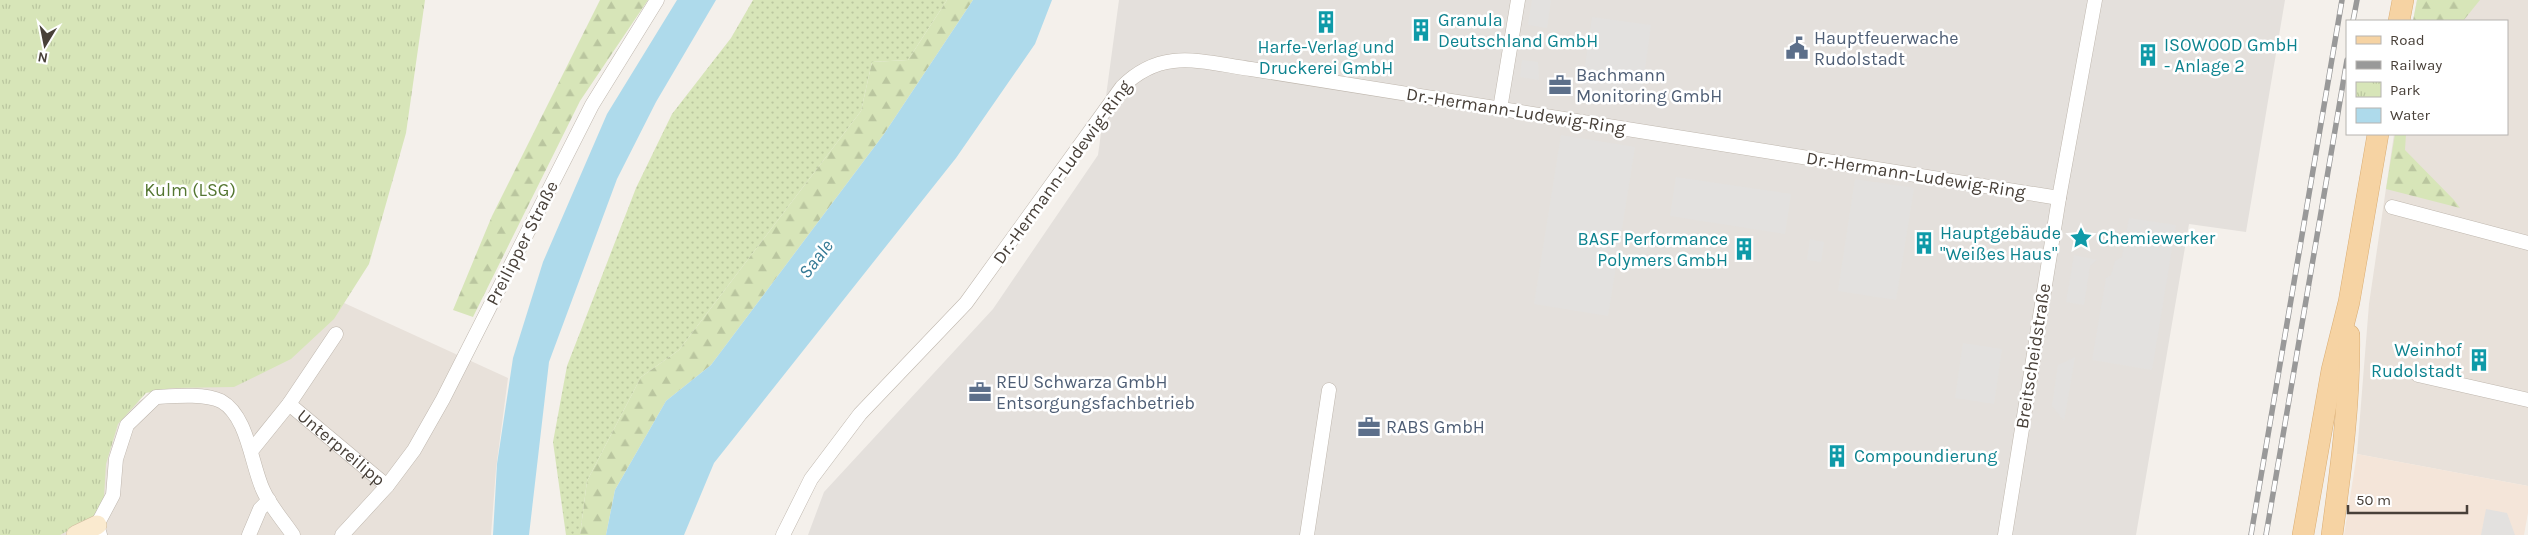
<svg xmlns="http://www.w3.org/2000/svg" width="2528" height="535" viewBox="0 0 2528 535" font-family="Karla,sans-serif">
	<defs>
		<pattern id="grass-dots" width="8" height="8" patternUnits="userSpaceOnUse" patternTransform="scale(1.25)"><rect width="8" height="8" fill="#d7e5b8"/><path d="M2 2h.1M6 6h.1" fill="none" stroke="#bac69f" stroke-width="1.8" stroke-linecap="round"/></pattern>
		<pattern id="forest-firs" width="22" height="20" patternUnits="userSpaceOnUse" patternTransform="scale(1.25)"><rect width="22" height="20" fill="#d7e5b8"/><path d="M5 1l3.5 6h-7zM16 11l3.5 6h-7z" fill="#bac69f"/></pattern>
		<pattern id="park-tufts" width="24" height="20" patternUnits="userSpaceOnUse" patternTransform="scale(1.25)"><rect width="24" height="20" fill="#d7e5b8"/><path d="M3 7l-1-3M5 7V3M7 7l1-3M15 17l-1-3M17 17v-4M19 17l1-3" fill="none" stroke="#bac69f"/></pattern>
	</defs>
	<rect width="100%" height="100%" fill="#f4f0eb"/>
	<g fill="#e8e1da">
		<path d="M 2417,0 L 2528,0 L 2528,486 L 2357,454 L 2369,304 L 2394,134 L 2507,134 L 2507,21 L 2413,21 Z"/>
		<path d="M 318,291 L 508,378 L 496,469 L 491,535 L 22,535 L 0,369 L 114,415 L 179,379 Z"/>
	</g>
	<path fill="#f4e5d9" d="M 2357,454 L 2528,486 L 2528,513 L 2524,535 L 2344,535 Z"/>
	<path fill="#e4e0dc" d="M 1119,0 L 2285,0 L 2246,232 L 2189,224 L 2136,535 L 808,535 L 824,492 L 993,309 L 1098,155 Z"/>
	<path fill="url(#grass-dots)" d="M 753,0 L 947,0 L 908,60 L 872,62 L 861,111 L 679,350 L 641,377 L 587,481 L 580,535 L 566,535 L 553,442 L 567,366 L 636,188 L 672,114 L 731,38 Z"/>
	<g fill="url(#forest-firs)">
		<path d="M 600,0 L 648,0 L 580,101 L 473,317 L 453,310 L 492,216 Z"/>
		<path d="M 947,0 L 973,0 L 884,134 L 711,365 L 666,401 L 615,490 L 606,535 L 580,535 L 587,481 L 641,377 L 679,350 L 861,111 L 872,62 L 908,60 Z"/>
		<path d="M 2417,0 L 2480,0 L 2463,21 L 2413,21 Z"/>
		<path d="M 2395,134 L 2406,134 L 2405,150 L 2454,200 L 2460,208 L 2386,189 Z"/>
	</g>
	<path fill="url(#park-tufts)" d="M 0,0 L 425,0 L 406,133 L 369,264 L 334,319 L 291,359 L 234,387 L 172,388 L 146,393 L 118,424 L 106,464 L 104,496 L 101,507 L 94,517 L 60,535 L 0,535 Z"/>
	<g fill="#e3e1df">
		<path d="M 1532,0 L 1551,0 L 1547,28 L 1528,25 Z"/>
		<path d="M 1592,17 L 1651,25 L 1642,91 L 1612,87 L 1609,105 L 1580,101 Z"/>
		<path d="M 1522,60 L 1538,62 L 1539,80 L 1520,77 Z"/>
		<path d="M 1561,135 L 1635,147 L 1608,316 L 1534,304 Z"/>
		<path d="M 1676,177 L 1791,194 L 1785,234 L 1670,216 Z"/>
		<path d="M 1855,179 L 1914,188 L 1896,300 L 1838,291 Z"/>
		<path d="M 2129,218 L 2176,225 L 2152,370 L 2092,360 L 2106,278 L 2111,275 L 2115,261 L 2122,257 Z"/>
		<path d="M 1810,239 L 1824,242 L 1821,262 L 1807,260 Z"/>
		<path d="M 2074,255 L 2097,260 L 2090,266 L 2084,305 L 2066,302 Z"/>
		<path d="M 1963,343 L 2002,349 L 1994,404 L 1955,398 Z"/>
		<path d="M 2075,357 L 2064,421 L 2052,406 L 2058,365 Z"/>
		<path d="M 2486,509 L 2507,513 L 2515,535 L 2481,535 Z"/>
	</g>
	<g fill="#aedaeb">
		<path d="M 677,0 L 716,0 L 656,102 L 617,179 L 549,362 L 529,535 L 493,535 L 497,464 L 513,358 L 543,262 L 607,114 Z"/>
		<path d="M 973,0 L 1052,0 L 1035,44 L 956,158 L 714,463 L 684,535 L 606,535 L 615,490 L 666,401 L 711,365 L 884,134 Z"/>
	</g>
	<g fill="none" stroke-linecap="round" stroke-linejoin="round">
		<defs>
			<g id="street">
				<path d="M 1500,109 L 1518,0"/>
				<path d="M 2392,207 L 2528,243"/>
				<path d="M 2418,375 L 2528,400"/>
				<path id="s1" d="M 289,404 L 387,486"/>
				<path d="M 251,451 L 289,404 L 336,334"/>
				<path d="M 100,535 L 97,525 L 113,495 L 116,459 L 127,425 L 156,397 C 173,396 205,393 221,401 C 248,416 251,464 263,490 C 270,506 283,520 293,535"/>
				<path d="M 249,535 L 260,509 L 269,500"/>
				<path d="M 342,535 L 387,486 L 414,450 L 443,399 L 592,105 L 657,0"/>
				<path d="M 783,535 L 811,479 L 860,414 L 966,303 L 1122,87 C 1162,47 1201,62 1251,69 L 2059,198"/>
				<path d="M 1307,535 L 1329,390"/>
				<path d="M 2005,535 L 2059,198 L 2095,0"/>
			</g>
			<path id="secondary" d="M 76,535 L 97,525"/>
			<g id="primary">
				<path d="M 2399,21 L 2403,0"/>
				<path d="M 2303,535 L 2332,370 L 2349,302 L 2378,134"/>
				<path d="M 2332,535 C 2341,468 2350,402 2349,335"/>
			</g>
		</defs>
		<use href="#street" stroke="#bfb7ae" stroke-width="15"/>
		<use href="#secondary" stroke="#d0bc9f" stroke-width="20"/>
		<use href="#primary" stroke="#daad73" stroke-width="22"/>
		<use href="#street" stroke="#fff" stroke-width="14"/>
		<use href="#secondary" stroke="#faeacf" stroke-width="19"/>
		<use href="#primary" stroke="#f6d3a3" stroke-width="21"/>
		<defs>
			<g id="rail">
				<path d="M 2353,21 L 2357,0"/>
				<path d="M 2251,535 L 2342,0"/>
				<path d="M 2266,535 L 2347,60"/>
			</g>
		</defs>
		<use href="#rail" stroke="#999" stroke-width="5.5"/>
		<use href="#rail" stroke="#fff" stroke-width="4" stroke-dasharray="11" stroke-linecap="butt"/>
	</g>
	<defs>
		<symbol id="building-bare" viewBox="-9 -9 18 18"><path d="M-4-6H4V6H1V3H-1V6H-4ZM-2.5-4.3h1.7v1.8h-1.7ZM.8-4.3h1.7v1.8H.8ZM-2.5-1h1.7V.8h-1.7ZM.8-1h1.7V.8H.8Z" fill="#0f9aa8" stroke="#fff" stroke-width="2.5" paint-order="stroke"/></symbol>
		<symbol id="civic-bare" viewBox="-9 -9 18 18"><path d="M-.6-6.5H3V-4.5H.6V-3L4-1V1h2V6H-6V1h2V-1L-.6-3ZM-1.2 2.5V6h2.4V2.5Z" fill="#5c6f8a" stroke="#fff" stroke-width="2.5" paint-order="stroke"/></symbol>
		<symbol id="office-bare" viewBox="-9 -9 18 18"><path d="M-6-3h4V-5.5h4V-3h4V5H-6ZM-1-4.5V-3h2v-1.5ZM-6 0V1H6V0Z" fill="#5c6f8a" stroke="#fff" stroke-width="2.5" paint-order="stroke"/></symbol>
		<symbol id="sight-bare" viewBox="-9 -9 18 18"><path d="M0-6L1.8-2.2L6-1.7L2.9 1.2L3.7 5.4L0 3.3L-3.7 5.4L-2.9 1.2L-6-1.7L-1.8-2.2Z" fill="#0f9aa8" stroke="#fff" stroke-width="2.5" paint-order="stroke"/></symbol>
	</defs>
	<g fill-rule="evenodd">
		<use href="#building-bare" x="1310" y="6" width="32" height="32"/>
		<use href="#building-bare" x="1405" y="14" width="32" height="32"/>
		<use href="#civic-bare" x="1781" y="32" width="32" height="32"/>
		<use href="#building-bare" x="2132" y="39" width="32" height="32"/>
		<use href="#office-bare" x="1544" y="69" width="32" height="32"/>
		<use href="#sight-bare" x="2065" y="222" width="32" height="32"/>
		<use href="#building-bare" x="1908" y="227" width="32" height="32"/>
		<use href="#building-bare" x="1728" y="233" width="32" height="32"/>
		<use href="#building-bare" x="2463" y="344" width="32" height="32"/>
		<use href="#office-bare" x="964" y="376" width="32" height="32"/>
		<use href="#office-bare" x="1353" y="411" width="32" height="32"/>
		<use href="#building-bare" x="1821" y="440" width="32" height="32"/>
	</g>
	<g text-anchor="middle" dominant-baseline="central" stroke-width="5" stroke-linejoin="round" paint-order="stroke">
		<g font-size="18" fill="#0d838f" stroke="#fff" text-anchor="start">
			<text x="1438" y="20">Granula<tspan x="1438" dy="21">Deutschland GmbH</tspan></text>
			<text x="2164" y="45">ISOWOOD GmbH<tspan x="2164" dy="21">- Anlage 2</tspan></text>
			<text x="1326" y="47" text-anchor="middle">Harfe-Verlag und<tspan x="1326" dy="21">Druckerei GmbH</tspan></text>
			<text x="1940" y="233">Hauptgebäude<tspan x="1940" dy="21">"Weißes Haus"</tspan></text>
			<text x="2098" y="238">Chemiewerker</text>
			<text x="1728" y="239" text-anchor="end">BASF Performance<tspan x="1728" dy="21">Polymers GmbH</tspan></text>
			<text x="2462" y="350" text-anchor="end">Weinhof<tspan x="2462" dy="21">Rudolstadt</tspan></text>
			<text x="1854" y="456">Compoundierung</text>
		</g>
		<g font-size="18" fill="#4e5e75" stroke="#fff" text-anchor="start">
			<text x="1814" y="38">Hauptfeuerwache<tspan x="1814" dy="21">Rudolstadt</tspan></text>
			<text x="1576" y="75">Bachmann<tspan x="1576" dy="21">Monitoring GmbH</tspan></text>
			<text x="996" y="382">REU Schwarza GmbH<tspan x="996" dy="21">Entsorgungsfachbetrieb</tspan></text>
			<text x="1386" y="427">RABS GmbH</text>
		</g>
		<g font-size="18" fill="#484039" stroke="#fff">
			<text transform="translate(1516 111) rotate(9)">Dr.-Hermann-Ludewig-Ring</text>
			<text transform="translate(1062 172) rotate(-54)">Dr.-Hermann-Ludewig-Ring</text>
			<text transform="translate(1916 175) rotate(9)">Dr.-Hermann-Ludewig-Ring</text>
			<text transform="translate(522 243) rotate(-63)">Preilipper Straße</text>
			<text transform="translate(2033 356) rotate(-81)">Breitscheidstraße</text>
			<text stroke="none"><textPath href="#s1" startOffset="68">Unterpreilipp</textPath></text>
		</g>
		<g font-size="18" fill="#547631" stroke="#fff">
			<text x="190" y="190">Kulm (LSG)</text>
		</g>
		<g font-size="19" font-style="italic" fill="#357a95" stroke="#fff">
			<text transform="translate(816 259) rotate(-52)">Saale</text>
		</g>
	</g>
	<rect x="2346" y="20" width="162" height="115" fill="#ffffff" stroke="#b6b3b0"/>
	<rect x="2356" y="36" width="25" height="8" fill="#f6d3a3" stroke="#b6b3b0"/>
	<text x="2390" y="45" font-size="15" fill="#484039">Road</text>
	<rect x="2356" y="61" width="25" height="8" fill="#999999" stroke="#b6b3b0"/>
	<text x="2390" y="70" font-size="15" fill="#484039">Railway</text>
	<rect x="2356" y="82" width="25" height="15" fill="url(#park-tufts)" stroke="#b6b3b0"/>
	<text x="2390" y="95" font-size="15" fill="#484039">Park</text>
	<rect x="2356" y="108" width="25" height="15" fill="#aedaeb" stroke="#b6b3b0"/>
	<text x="2390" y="120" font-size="15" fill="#484039">Water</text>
	<g transform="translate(45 45) rotate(190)" stroke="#ffffff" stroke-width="4" paint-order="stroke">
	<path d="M0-4L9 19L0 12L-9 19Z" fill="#484039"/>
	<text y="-8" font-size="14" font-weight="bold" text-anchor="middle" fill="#484039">N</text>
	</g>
	<path d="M2348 505v8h119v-8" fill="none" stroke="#484039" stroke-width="2.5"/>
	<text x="2356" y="505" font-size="15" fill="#484039" stroke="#ffffff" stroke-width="4" paint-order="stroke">50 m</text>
</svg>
